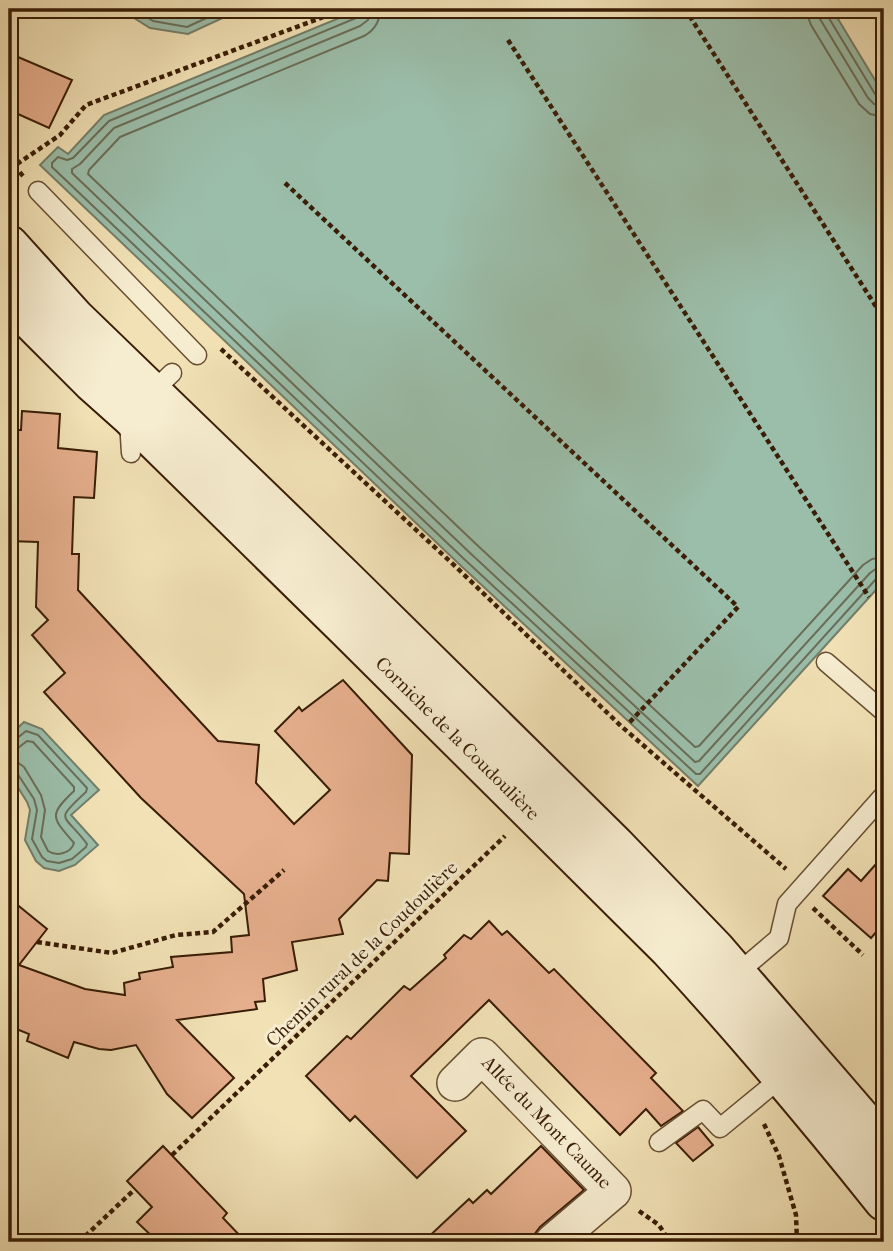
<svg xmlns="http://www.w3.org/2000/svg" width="893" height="1251" viewBox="0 0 893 1251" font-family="'IM FELL French Canon',serif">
	<rect width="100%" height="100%" fill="#f1e1b5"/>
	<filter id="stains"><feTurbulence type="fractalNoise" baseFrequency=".00286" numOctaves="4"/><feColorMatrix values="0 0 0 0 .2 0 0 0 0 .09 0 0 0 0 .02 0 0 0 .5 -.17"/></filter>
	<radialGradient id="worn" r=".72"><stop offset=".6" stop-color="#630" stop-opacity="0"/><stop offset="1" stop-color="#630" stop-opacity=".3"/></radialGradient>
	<g fill="#9bbeaa" stroke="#747e68" stroke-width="2">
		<path d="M 120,9 L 242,9 L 188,34 L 150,28 Z"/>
		<path d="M 361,9 L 832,9 L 884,95 L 884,581 L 698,786 L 458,563 L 40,165 L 58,147 L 68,154 L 104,115 Z"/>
		<path d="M 24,722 L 42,729 L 99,790 L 71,815 L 98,845 L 75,865 L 59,871 L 44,868 L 36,861 L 25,840 L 30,810 L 27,802 L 9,773 L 9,736 Z"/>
	</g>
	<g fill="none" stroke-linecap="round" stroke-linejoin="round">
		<g stroke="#6a6e58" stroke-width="2">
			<path d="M 133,9 L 153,21 L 187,27 L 226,9"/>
			<path d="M 361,9 L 360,14 L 356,18 L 109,121 L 73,158 L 67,160 L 58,157 L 52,163 L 52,167 L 463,558 L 696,774 L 700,774 L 876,579 L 884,577"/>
			<path d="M 370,9 L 368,20 L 360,26 L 114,128 L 80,164 L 72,169 L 72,173 L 469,552 L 695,762 L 699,761 L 870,573 L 877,568 L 884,568"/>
			<path d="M 380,9 C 380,21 375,30 364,36 L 120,137 L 89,170 L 88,174 L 476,544 L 695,747 L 699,746 L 863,565 L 872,559 L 884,557"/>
			<path d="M 807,9 L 808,17 L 811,25 L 859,104 L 870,114 L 884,117"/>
			<path d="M 818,9 L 820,19 L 868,98 L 874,104 L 884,106"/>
			<path d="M 826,9 L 827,15 L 875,94 L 879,97 L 884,97"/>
			<path d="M 9,741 L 15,740 L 26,731 L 38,735 L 87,788 L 86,792 C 53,822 64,813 87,844 L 86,847 L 72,859 L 59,863 L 47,861 L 42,857 L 32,839 L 37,810 L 34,799 L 17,773 L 9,770"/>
			<path d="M 9,750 L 18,748 L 27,741 L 33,742 L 74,787 L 74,791 C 47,816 53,818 74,843 C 71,853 57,857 48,851 L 41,837 L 45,810 L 41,795 L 24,767 L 17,762 L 9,761"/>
		</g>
	</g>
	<g fill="#e5ae8c" stroke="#391d06" stroke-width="2">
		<path d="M 18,57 L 72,80 L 49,128 L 9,110 L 9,80 Z"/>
		<path d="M 22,411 L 60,414 L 58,448 L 97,452 L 94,498 L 74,497 L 72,554 L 79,554 L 78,590 L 218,741 L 259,745 L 256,783 L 294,824 L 330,790 L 275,731 L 299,707 L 302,711 L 343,680 L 412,755 L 409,854 L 390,853 L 388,881 L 377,880 L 339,919 L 343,934 L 292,942 L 297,970 L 263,979 L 265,1001 L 255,1002 L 257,1009 L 177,1020 L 234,1078 L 192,1118 L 167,1094 L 136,1045 L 111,1050 L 99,1049 L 74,1042 L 68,1058 L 27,1041 L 29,1034 L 9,1026 L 9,898 L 47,929 L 19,965 L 85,989 L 125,995 L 124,983 L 140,979 L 139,973 L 173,967 L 171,957 L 232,952 L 231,937 L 249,935 L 244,894 L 141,798 L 44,692 L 65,673 L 32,635 L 48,620 L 36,607 L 38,542 L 9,541 L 9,430 L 21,430 Z"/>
		<path d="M 884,855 L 884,923 L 871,938 L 823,896 L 848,869 L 861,881 Z"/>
		<path d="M 489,921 L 502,935 L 507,931 L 549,973 L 554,969 L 656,1073 L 651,1078 L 683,1111 L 661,1126 L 646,1109 L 620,1135 L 489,1000 L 411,1076 L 466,1131 L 417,1178 L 355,1116 L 350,1121 L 306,1076 L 347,1036 L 351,1039 L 404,986 L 410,990 L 446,958 L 444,955 L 464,935 L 471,939 Z"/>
		<path d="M 698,1127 L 713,1145 L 693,1161 L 676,1143 Z"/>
		<path d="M 163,1146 L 227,1213 L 223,1218 L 246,1242 L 158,1242 L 137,1222 L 152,1207 L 127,1181 Z"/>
		<path d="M 541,1146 L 584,1190 L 540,1227 L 534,1235 L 533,1242 L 423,1242 L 469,1199 L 473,1203 L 487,1190 L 491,1194 Z"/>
	</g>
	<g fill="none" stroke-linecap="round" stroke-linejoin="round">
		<defs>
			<g id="service">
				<path d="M 38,191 L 197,355"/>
				<path d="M 149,395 L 172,373"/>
				<path d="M 129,421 L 131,453"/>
				<path d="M 826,662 L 884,712"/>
				<path d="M 733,977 L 779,938 L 787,904 L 884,795"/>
				<path d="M 659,1142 L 703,1110 L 720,1128 L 782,1077"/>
			</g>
			<g id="minor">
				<path id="s1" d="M 455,1083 L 482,1056 L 613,1191 L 553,1242"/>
			</g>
			<g id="secondary">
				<path d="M 9,245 L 75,318 L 343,577 L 615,845 L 715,949 L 884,1145"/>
				<path id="s2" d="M 9,299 L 92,382 L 129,415 L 347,629 L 669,949 C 744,1030 815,1115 884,1201"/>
			</g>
		</defs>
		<use href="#service" stroke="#674e32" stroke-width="21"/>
		<use href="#minor" stroke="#674e32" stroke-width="38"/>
		<use href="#secondary" stroke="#391d06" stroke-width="42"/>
		<g stroke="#391d06" stroke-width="4.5" stroke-dasharray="5 3.5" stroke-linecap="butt">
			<path d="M 685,9 L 884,319"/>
			<path d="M 508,40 L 869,597"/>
			<path d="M 23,176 L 14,166 L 60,135 L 86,105 L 345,9"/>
			<path d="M 285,183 L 738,607 L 629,723"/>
			<path d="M 221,349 L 455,566 L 621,726 L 786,869"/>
			<path d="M 813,908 L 863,955"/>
			<path d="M 37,942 L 112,953 L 176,935 L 213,932 L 284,870"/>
			<path d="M 764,1124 L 779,1156 L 796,1215 L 797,1242"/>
			<path d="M 172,1155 L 505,836"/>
			<path d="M 639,1211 L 659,1225 L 666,1236 L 664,1242"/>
			<path d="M 79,1242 L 135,1189"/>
		</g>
		<use href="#service" stroke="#f6eccf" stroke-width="18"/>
		<use href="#minor" stroke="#f6eccf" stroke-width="35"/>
		<use href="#secondary" stroke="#f6eccf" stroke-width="38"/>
	</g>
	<g text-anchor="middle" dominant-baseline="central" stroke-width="6" stroke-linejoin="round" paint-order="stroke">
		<g font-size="19" fill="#391d06" stroke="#f6eccf">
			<text stroke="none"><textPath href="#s2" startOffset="628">Corniche de la Coudoulière</textPath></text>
			<text transform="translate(362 954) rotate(-44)">Chemin rural de la Coudoulière</text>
			<text stroke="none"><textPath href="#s1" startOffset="131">Allée du Mont Caume</textPath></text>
		</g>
	</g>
	<rect width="893" height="1251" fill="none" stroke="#f1e1b5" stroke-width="35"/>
	<rect x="10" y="10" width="872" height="1230" fill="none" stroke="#391d06" stroke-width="3.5"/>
	<rect x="18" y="18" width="858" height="1216" fill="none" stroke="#391d06" stroke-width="2"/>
	<rect width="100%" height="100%" filter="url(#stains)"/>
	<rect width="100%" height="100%" fill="url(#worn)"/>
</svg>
